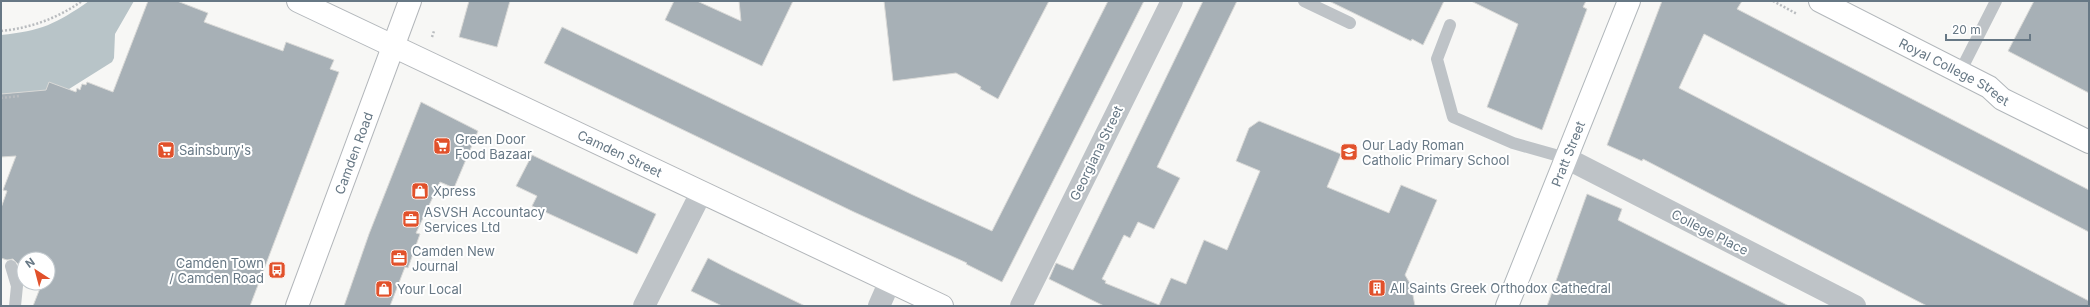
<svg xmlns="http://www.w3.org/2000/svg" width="2090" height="307" viewBox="0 0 2090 307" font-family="Inter,sans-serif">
	<rect width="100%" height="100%" fill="#f7f7f5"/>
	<path fill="#b8c4c8" d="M 89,1 L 134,1 L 115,34 L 114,58 L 112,62 L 69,89 L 1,94 L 1,35 C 41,31 56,24 89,1 Z"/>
	<g fill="#a7b0b6" stroke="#d9d9d7">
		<path d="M 148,1 L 177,1 L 208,13 L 204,22 L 283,51 L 286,42 L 334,60 L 330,69 L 339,72 L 250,306 L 33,306 L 42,283 L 48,283 L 48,259 L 24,259 L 24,267 L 18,264 L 13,259 L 7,260 L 1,258 L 1,208 L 7,191 L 3,190 L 16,156 L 1,157 L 1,94 L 46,90 L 49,82 L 76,92 L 77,88 L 80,90 L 82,84 L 86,85 L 87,82 L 113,92 Z"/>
		<path d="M 469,1 L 510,1 L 497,47 L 459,37 Z"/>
		<path d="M 674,1 L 697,1 L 741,21 L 739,1 L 793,1 L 762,66 L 665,20 Z"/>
		<path d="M 884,1 L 1049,1 L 998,99 L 980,89 L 981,87 L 956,73 L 893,81 Z"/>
		<path d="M 1108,1 L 1144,1 L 1002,282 L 966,264 L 967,263 L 854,212 L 544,63 L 562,27 L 913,195 L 992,231 Z"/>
		<path d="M 1203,1 L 1237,1 L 1157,167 L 1180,178 L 1154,229 L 1138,222 L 1130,238 L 1124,235 L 1102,279 L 1106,281 L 1105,283 L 1159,305 L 1171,278 L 1186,284 L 1204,240 L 1227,250 L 1260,171 L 1236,161 L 1249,128 L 1259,121 L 1341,154 L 1327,187 L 1389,213 L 1401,185 L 1437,200 L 1405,275 L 1411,285 L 1415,306 L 1104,306 L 1049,279 L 1056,263 L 1073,270 Z"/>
		<path d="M 1329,1 L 1444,1 L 1423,45 L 1412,39 L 1411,41 Z"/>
		<path d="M 1471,1 L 1586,1 L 1583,7 L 1587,9 L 1542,130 L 1487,107 L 1518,24 Z"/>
		<path d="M 1662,1 L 1742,1 L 1737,9 L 2089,190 L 2089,232 L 1704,34 L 1679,88 L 2089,301 L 2089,306 L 1927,306 L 1643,159 L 1642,161 L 1607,145 Z"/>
		<path d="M 2034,1 L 2089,1 L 2089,93 L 2008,51 Z"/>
		<path d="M 421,102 L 478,131 L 454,188 L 440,182 L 416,233 L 420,234 L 408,268 L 405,267 L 390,306 L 344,306 L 369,234 Z"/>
		<path d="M 532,155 L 656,214 L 637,254 L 532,206 L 537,196 L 516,186 Z"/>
		<path d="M 1587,194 L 1622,209 L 1618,220 L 1789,306 L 1547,306 Z"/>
		<path d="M 708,258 L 729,269 L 805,306 L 722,306 L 691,291 Z"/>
	</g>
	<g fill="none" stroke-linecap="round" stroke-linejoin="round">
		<defs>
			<g id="secondary">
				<path id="s1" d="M 1507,306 L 1629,1"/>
			</g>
			<g id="primary">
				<path d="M 298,1 L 393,46"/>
				<path id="s2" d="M 1820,1 L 1989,87 L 2002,99 L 2089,142"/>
			</g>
			<g id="highway">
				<path id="s3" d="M 393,46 L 942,306"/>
				<path id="s4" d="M 297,306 L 410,1"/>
			</g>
		</defs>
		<use href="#secondary" stroke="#b1b7bb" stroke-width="24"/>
		<use href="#primary" stroke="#b2b7bb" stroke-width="24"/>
		<use href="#highway" stroke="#b2b6ba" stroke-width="24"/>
		<g stroke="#b9bcbf" stroke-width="2.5" stroke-dasharray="2 2" stroke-linecap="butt">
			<path d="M 1773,1 L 1797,14"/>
			<path d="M 1,31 C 31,28 58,18 82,1"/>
			<path d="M 432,37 L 434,31"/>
			<path d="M 1,98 L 20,96"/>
		</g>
		<g stroke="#bec3c7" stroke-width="12">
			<path d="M 1304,1 L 1350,23"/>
			<path d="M 1450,25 L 1437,59 L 1453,117 L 1513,143 L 1566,158"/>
			<path d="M 1960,72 L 1996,1"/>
			<path d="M 11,266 L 17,286 L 15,306"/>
		</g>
		<g stroke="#bec3c7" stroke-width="22">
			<path d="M 1566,158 L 1855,306"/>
			<path d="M 644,306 L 701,193"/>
			<path d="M 879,306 L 890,281"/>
			<path d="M 1021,306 L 1172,1"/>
		</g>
		<use href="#secondary" stroke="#fff" stroke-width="22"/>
		<use href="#primary" stroke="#fff" stroke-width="22"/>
		<use href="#highway" stroke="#fff" stroke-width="22"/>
	</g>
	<defs>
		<symbol id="supermarket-square" viewBox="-11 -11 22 22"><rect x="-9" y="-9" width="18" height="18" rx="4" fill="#e1512b" stroke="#fff"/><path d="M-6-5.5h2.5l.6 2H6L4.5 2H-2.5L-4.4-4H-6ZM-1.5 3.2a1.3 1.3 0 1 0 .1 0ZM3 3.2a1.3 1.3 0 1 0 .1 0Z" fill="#fff"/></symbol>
		<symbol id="school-square" viewBox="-11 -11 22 22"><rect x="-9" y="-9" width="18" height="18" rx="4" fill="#e1512b" stroke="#fff"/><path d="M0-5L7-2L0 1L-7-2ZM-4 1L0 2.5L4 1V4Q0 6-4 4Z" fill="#fff"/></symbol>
		<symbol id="shop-square" viewBox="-11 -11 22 22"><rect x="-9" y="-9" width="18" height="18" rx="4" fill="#e1512b" stroke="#fff"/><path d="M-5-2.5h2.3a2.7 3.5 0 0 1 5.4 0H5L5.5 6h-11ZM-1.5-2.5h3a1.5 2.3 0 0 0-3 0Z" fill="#fff"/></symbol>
		<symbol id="office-square" viewBox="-11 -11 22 22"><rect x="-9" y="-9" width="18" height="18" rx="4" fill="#e1512b" stroke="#fff"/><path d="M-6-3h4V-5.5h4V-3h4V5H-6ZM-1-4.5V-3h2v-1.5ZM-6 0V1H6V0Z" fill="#fff"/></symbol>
		<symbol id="bus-square" viewBox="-11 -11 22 22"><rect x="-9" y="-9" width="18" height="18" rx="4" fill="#e1512b" stroke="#fff"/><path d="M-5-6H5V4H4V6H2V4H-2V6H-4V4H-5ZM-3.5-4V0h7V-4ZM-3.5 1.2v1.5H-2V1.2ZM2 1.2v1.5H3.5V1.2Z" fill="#fff"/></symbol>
		<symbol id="building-square" viewBox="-11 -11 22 22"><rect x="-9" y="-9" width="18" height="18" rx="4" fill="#e1512b" stroke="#fff"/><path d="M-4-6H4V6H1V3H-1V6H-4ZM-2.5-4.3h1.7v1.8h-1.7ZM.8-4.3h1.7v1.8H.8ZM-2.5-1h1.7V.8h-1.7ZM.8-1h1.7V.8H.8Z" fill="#fff"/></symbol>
	</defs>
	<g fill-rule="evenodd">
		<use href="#supermarket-square" x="432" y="136" width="20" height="20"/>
		<use href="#supermarket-square" x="156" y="140" width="20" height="20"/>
		<use href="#school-square" x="1339" y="142" width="20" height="20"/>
		<use href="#shop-square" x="410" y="181" width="20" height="20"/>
		<use href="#office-square" x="401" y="209" width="20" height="20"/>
		<use href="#office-square" x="389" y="248" width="20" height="20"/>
		<use href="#bus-square" x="267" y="260" width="20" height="20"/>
		<use href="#building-square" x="1367" y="278" width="20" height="20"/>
		<use href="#shop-square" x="374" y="279" width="20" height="20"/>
	</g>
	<g text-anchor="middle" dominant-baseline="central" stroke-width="4" stroke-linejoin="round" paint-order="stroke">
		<g font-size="13" fill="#677885" stroke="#fff">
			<text stroke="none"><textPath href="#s2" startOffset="152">Royal College Street</textPath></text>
			<text stroke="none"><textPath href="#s4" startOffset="163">Camden Road</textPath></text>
			<text transform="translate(1096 153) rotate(-64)">Georgiana Street</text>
			<text stroke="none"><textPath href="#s3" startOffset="251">Camden Street</textPath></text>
			<text stroke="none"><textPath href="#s1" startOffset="164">Pratt Street</textPath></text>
			<text transform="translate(1710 232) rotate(27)">College Place</text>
		</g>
		<g font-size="13" fill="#677885" stroke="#fff" text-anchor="start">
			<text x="455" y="139">Green Door<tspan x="455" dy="15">Food Bazaar</tspan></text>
			<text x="1362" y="145">Our Lady Roman<tspan x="1362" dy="15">Catholic Primary School</tspan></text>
			<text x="179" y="150">Sainsbury's</text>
			<text x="433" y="191">Xpress</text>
			<text x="424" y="212">ASVSH Accountacy<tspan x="424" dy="15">Services Ltd</tspan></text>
			<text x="412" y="251">Camden New<tspan x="412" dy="15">Journal</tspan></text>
			<text x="264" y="263" text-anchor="end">Camden Town<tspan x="264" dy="15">/ Camden Road</tspan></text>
			<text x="1390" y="288">All Saints Greek Orthodox Cathedral</text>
			<text x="397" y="289">Your Local</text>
		</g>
	</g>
	<rect width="2090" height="307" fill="none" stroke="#677885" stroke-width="4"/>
	<g transform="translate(36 271) rotate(324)"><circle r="19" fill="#ffffff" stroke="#c2c9ce"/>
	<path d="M0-3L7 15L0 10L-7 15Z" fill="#e1512b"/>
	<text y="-6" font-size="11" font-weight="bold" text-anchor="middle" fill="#677885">N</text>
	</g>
	<path d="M1946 34v6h84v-6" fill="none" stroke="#677885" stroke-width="2"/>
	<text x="1952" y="34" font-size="12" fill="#677885" stroke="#ffffff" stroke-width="3" paint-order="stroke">20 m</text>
</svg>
